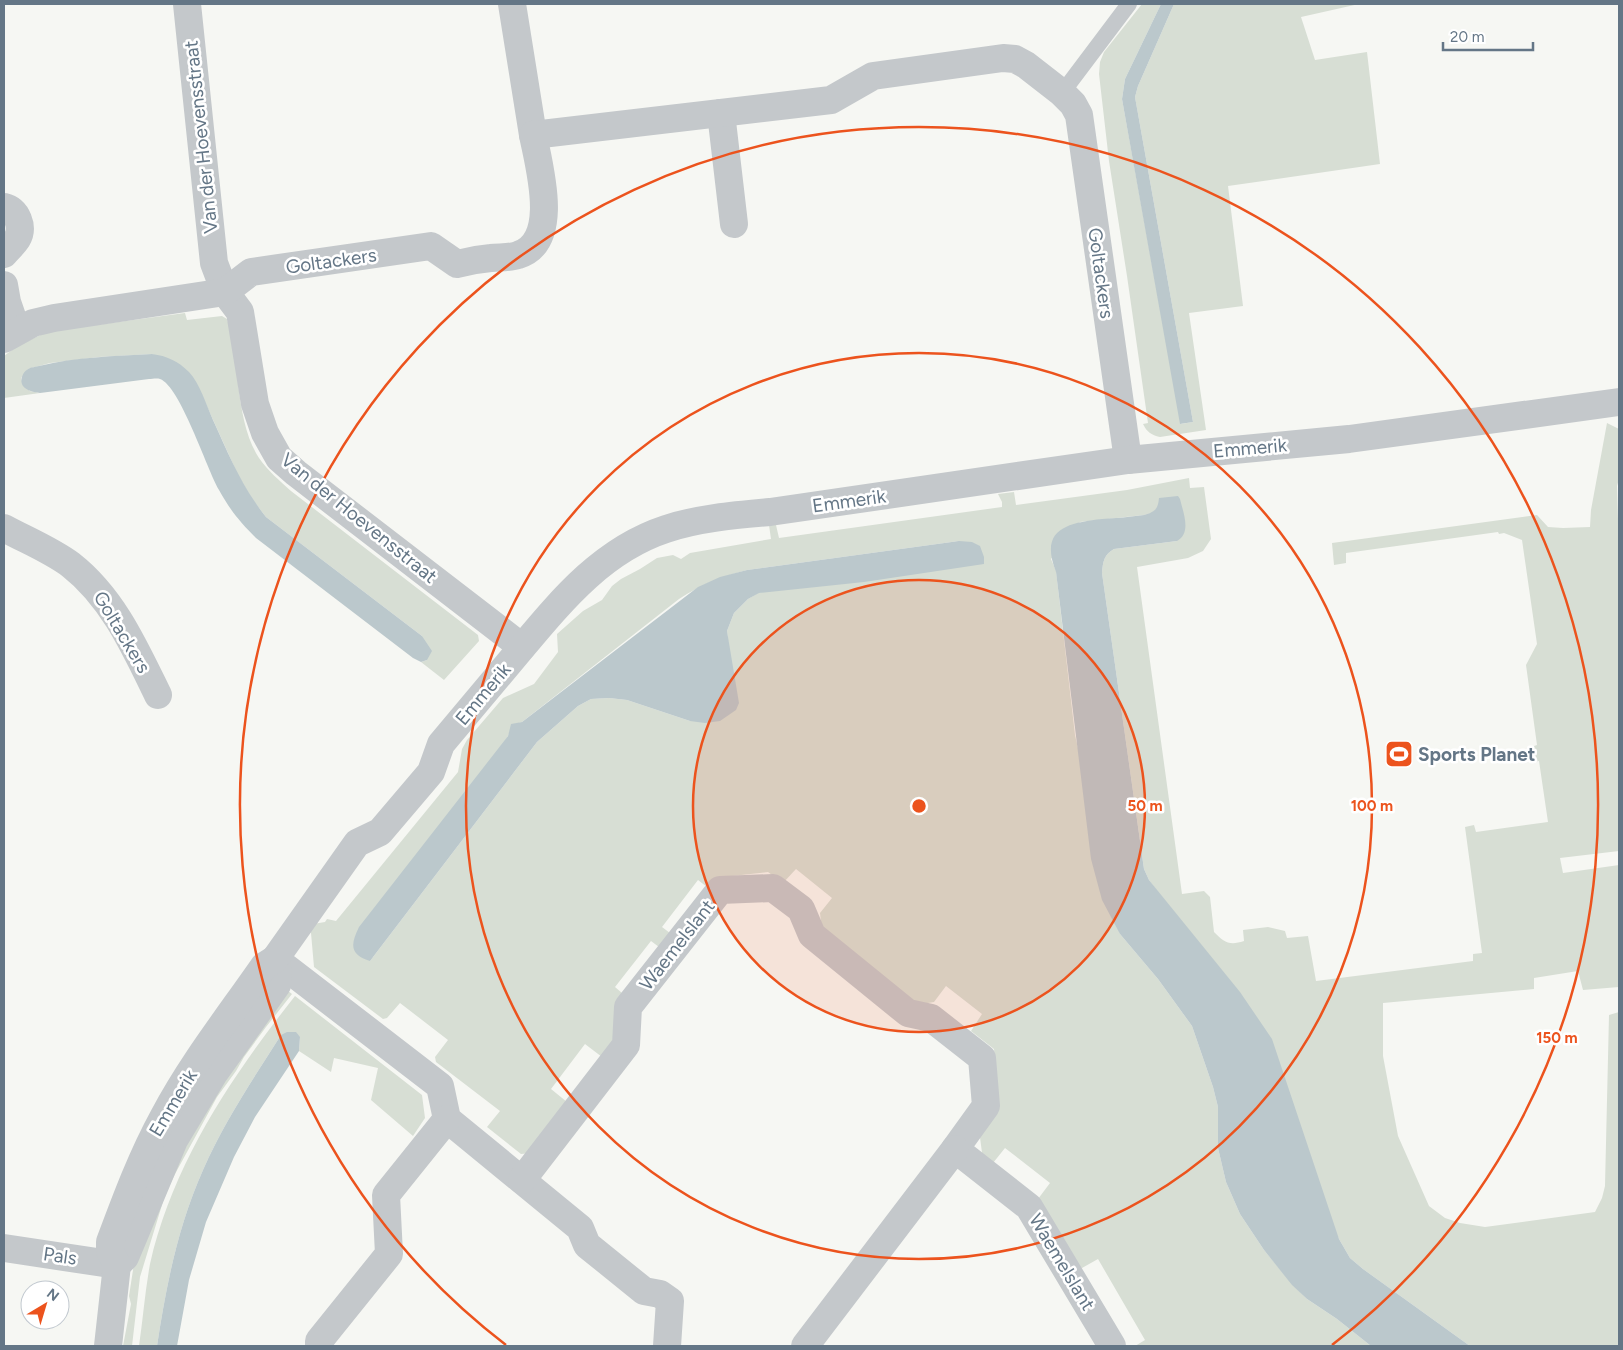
<svg xmlns="http://www.w3.org/2000/svg" width="1623" height="1350" viewBox="0 0 1623 1350" font-family="Figtree,sans-serif">
	<rect width="100%" height="100%" fill="#f6f7f3"/>
	<g fill="#d7ded4" fill-rule="evenodd">
		<path d="M 1142,4 L 1161,4 L 1125,79 L 1122,99 L 1181,424 L 1193,422 L 1135,97 L 1138,86 L 1174,4 L 1359,4 L 1301,17 L 1315,60 L 1367,52 L 1380,164 L 1228,186 L 1243,306 L 1189,313 L 1206,430 L 1160,437 C 1151,435 1147,432 1143,424 L 1148,423 L 1127,276 L 1109,161 L 1099,74 L 1100,62 L 1104,52 Z"/>
		<path d="M 185,313 L 187,320 L 222,316 L 227,319 C 241,361 234,419 259,458 C 268,471 280,481 291,491 L 478,635 L 479,641 L 444,680 L 421,662 L 427,660 L 422,636 L 266,517 L 252,499 L 238,475 L 200,391 L 190,374 L 152,354 L 99,357 L 50,363 L 28,369 L 21,378 L 23,385 L 30,391 L 40,393 L 4,398 L 4,356 C 18,345 34,337 51,331 Z"/>
		<path d="M 1607,423 L 1619,429 L 1619,479 L 1617,486 L 1619,552 L 1619,851 L 1560,858 L 1563,873 L 1619,865 L 1619,987 L 1583,990 L 1578,971 L 1534,978 L 1534,989 L 1383,1003 L 1383,1056 L 1398,1136 L 1429,1206 L 1445,1218 L 1460,1223 L 1485,1227 L 1595,1212 L 1602,1198 L 1605,1186 L 1609,1015 L 1619,1012 L 1619,1346 L 1470,1346 L 1363,1269 L 1350,1258 L 1339,1239 L 1160,895 L 1149,880 L 1144,869 L 1102,573 C 1103,561 1104,555 1114,549 L 1177,541 L 1158,507 L 1153,513 L 1144,515 L 1080,522 L 1051,559 L 1056,571 L 1075,735 L 1120,934 L 1158,979 L 1192,1026 L 1213,1087 L 1218,1107 L 1218,1148 L 1226,1182 L 1240,1214 L 1264,1250 L 1293,1285 L 1307,1299 L 1337,1319 L 1371,1346 L 1135,1346 L 1145,1340 L 1098,1259 L 1082,1268 L 1079,1267 L 1038,1199 L 1050,1183 L 1005,1148 L 993,1163 L 983,1160 L 979,1130 L 998,1107 L 994,1049 L 971,1031 L 982,1014 L 946,986 L 934,1002 L 916,1005 L 822,930 L 820,913 L 832,898 L 796,869 L 783,883 L 768,872 L 714,878 L 707,887 L 698,880 L 662,927 L 670,933 L 659,947 L 651,941 L 615,987 L 622,993 L 620,1041 L 602,1057 L 585,1044 L 551,1089 L 567,1102 L 532,1153 L 521,1154 L 487,1127 L 500,1111 L 436,1062 L 435,1057 L 448,1040 L 400,1003 L 387,1018 L 383,1019 L 314,967 L 311,933 L 309,931 L 313,924 L 325,922 L 327,919 L 336,921 L 458,772 L 462,749 L 467,740 L 503,698 L 534,684 L 558,652 L 557,634 L 583,611 L 602,600 L 612,586 L 621,579 L 640,569 L 657,558 L 673,555 L 681,559 L 690,553 L 771,539 L 769,525 L 776,525 L 779,538 L 1002,507 L 1002,502 L 998,494 L 1014,492 L 1016,505 L 1127,490 L 1189,478 L 1190,488 L 1204,487 L 1211,539 L 1203,551 L 1188,558 L 1137,567 L 1182,894 L 1204,891 L 1210,897 L 1214,932 C 1224,942 1229,946 1244,941 L 1243,930 L 1268,927 L 1285,931 L 1287,938 L 1308,936 L 1316,981 L 1473,961 L 1473,954 L 1482,953 L 1465,827 L 1474,825 L 1476,832 L 1548,822 L 1539,761 L 1533,762 L 1531,747 L 1537,745 L 1526,665 L 1537,644 L 1522,540 L 1504,533 L 1499,534 L 1498,532 L 1346,553 L 1346,563 L 1334,565 L 1332,543 L 1537,515 L 1548,527 L 1563,528 L 1590,527 L 1591,510 ZM 959,541 L 758,593 L 748,599 L 734,613 L 727,631 L 729,650 L 690,721 L 627,700 L 609,698 L 591,699 L 578,706 L 537,742 L 370,961 L 508,736 L 512,725 L 522,722 L 679,599 C 702,584 720,577 747,570 Z"/>
		<path d="M 283,987 L 292,994 L 266,1027 L 244,1057 L 236,1071 L 217,1097 L 175,1174 L 165,1195 L 140,1277 L 132,1346 L 123,1346 L 131,1304 L 129,1296 L 135,1257 L 173,1157 Z"/>
		<path d="M 295,996 L 422,1095 L 425,1118 L 413,1136 L 371,1100 L 378,1068 L 334,1058 L 331,1072 L 299,1051 L 300,1037 L 281,1035 C 253,1079 224,1122 203,1170 C 178,1226 166,1286 157,1346 L 139,1346 C 143,1319 145,1291 150,1264 C 173,1163 232,1076 295,996 Z"/>
	</g>
	<g fill="#bbc8cc">
		<path d="M 1161,4 L 1174,4 L 1138,86 L 1135,97 L 1193,422 L 1180,424 L 1122,99 L 1125,79 Z"/>
		<path d="M 152,354 C 167,356 178,361 189,372 C 200,384 206,404 213,420 C 229,455 242,487 266,517 L 422,636 L 432,651 L 427,660 L 421,662 L 413,658 L 256,538 C 240,522 230,510 219,490 C 207,469 180,386 160,379 C 157,378 152,379 149,379 L 40,393 C 34,392 27,391 23,386 C 19,380 23,372 28,369 C 31,367 36,367 39,366 C 76,357 115,356 152,354 Z"/>
		<path d="M 1178,496 L 1180,499 C 1183,512 1192,533 1177,541 L 1114,549 C 1104,555 1103,561 1102,573 L 1144,869 L 1149,880 L 1240,992 L 1272,1039 L 1339,1239 L 1350,1258 L 1363,1269 L 1470,1346 L 1371,1346 L 1337,1319 L 1307,1299 L 1292,1285 L 1264,1250 L 1240,1214 L 1226,1182 L 1218,1148 L 1218,1107 L 1213,1087 L 1192,1026 L 1158,979 L 1120,934 L 1102,900 L 1091,859 L 1056,572 C 1039,529 1067,523 1102,519 C 1116,518 1130,517 1144,515 C 1155,512 1158,509 1159,498 Z"/>
		<path d="M 959,541 L 972,542 L 980,546 L 984,557 L 984,564 L 864,582 L 759,593 L 748,599 L 734,613 L 727,631 L 739,703 L 736,710 L 720,721 L 705,723 L 690,721 L 627,700 L 609,698 L 591,699 L 578,706 L 537,742 L 370,961 C 350,955 350,945 359,927 L 508,736 L 511,724 L 522,722 L 698,587 L 720,577 L 747,570 Z"/>
		<path d="M 287,1032 L 296,1032 L 300,1037 L 299,1051 L 255,1117 L 234,1157 L 206,1222 L 189,1280 L 177,1346 L 157,1346 C 166,1286 178,1226 203,1170 C 224,1122 253,1079 281,1035 Z"/>
	</g>
	<g fill="none" stroke-linecap="round" stroke-linejoin="round">
		<path stroke="#c4c8cb" stroke-width="16" d="M 1062,93 L 1129,4"/>
		<g stroke="#c4c8cb" stroke-width="28">
			<path d="M 187,4 L 214,263 L 225,292 L 240,312 L 255,404 L 265,433 L 279,458 L 296,473 L 522,647"/>
			<path d="M 512,4 L 533,135"/>
			<path d="M 721,113 L 734,224"/>
			<path d="M 4,207 C 17,210 24,227 17,239 C 13,245 8,249 4,254"/>
			<path d="M 4,285 L 7,302 L 17,331"/>
			<path d="M 4,339 L 33,323 L 54,318 L 225,292 L 251,272 L 431,246 L 457,264 C 468,261 479,259 491,258 C 499,257 510,258 518,255 C 561,242 539,166 533,135 L 831,100 L 873,76 L 1003,58 L 1015,59 L 1026,65 L 1062,93 L 1073,104 L 1079,115 L 1128,460"/>
			<path d="M 4,528 C 26,540 51,550 71,565 C 113,598 135,648 158,695"/>
			<path d="M 275,959 L 440,1086 L 447,1119 L 580,1228 L 587,1245 L 644,1291 L 660,1294 L 670,1301 L 667,1346"/>
			<path d="M 522,1180 L 626,1045 L 628,1007 L 720,890 L 773,888 L 801,909 L 812,935 L 908,1013 L 931,1018 L 982,1058 L 986,1106 L 955,1149 L 1029,1207 L 1112,1346"/>
			<path d="M 4,1248 L 117,1265"/>
			<path d="M 117,1265 L 125,1257 L 174,1140 L 213,1075 L 277,985 L 278,973 L 275,959"/>
			<path d="M 108,1346 L 117,1265 L 110,1251 L 110,1242 C 126,1199 142,1156 164,1116 C 192,1063 230,1015 264,966 L 275,959 L 357,843 L 380,832 L 431,772 L 441,744 C 467,713 493,682 519,651 C 561,601 602,550 666,529 C 699,518 736,515 770,512 L 1128,460 L 1349,439 L 1619,402"/>
			<path d="M 319,1346 L 319,1341 L 389,1254 L 386,1195 L 447,1119"/>
			<path d="M 805,1346 L 955,1149"/>
		</g>
	</g>
	<circle cx="919" cy="806" r="226" fill="#ec531d" fill-opacity=".12"/>
	<g fill="none" stroke="#ec531d" stroke-width="2.5">
		<circle cx="919" cy="806" r="226"/>
		<circle cx="919" cy="806" r="453"/>
		<path d="M506 1345A679 679 0 1 1 1332 1345"/>
	</g>
	<defs>
		<symbol id="stadium-square" viewBox="-11 -11 22 22"><rect x="-9" y="-9" width="18" height="18" rx="4" fill="#ec531d" stroke="#fff"/><path d="M0-5a6.5 5 0 1 0 0 10a6.5 5 0 1 0 0-10ZM-3.5-1.8h7v3.6h-7Z" fill="#fff"/></symbol>
	</defs>
	<g fill-rule="evenodd">
		<use href="#stadium-square" x="1383" y="738" width="32" height="32"/>
	</g>
	<g text-anchor="middle" dominant-baseline="central" stroke-width="5" stroke-linejoin="round" paint-order="stroke">
		<g font-size="19" fill="#647686" stroke="#fff">
			<text transform="translate(201 137) rotate(-96)">Van der Hoevensstraat</text>
			<text transform="translate(331 261) rotate(-8)">Goltackers</text>
			<text transform="translate(1101 273) rotate(82)">Goltackers</text>
			<text transform="translate(1250 448) rotate(-5)">Emmerik</text>
			<text transform="translate(849 501) rotate(-8)">Emmerik</text>
			<text transform="translate(359 518) rotate(39)">Van der Hoevensstraat</text>
			<text transform="translate(122 632) rotate(59)">Goltackers</text>
			<text transform="translate(483 694) rotate(-50)">Emmerik</text>
			<text transform="translate(677 945) rotate(-52)">Waemelslant</text>
			<text transform="translate(173 1103) rotate(-59)">Emmerik</text>
			<text transform="translate(60 1256) rotate(8)">Pals</text>
			<text transform="translate(1062 1262) rotate(59)">Waemelslant</text>
		</g>
		<g font-size="19" font-weight="bold" fill="#647686" stroke="#fff" text-anchor="start">
			<text x="1418" y="754">Sports Planet</text>
		</g>
	</g>
	<circle cx="919" cy="806" r="8" fill="#ec531d" stroke="#fff" stroke-width="2.5"/>
	<g font-size="15" text-anchor="middle" font-weight="bold" fill="#ec531d" stroke="#fff" stroke-width="5" stroke-linejoin="round" paint-order="stroke">
		<text x="1145" y="811">50 m</text>
		<text x="1372" y="811">100 m</text>
		<text x="1557" y="1043">150 m</text>
	</g>
	<rect width="1623" height="1350" fill="none" stroke="#647686" stroke-width="10"/>
	<g transform="translate(45 1305) rotate(38)"><circle r="24" fill="#ffffff" stroke="#c1c8cf"/>
	<path d="M0-4L9 19L0 12L-9 19Z" fill="#ec531d"/>
	<text y="-8" font-size="14" font-weight="bold" text-anchor="middle" fill="#647686">N</text>
	</g>
	<path d="M1443 42v8h90v-8" fill="none" stroke="#647686" stroke-width="2.5"/>
	<text x="1450" y="42" font-size="15" fill="#647686" stroke="#ffffff" stroke-width="4" paint-order="stroke">20 m</text>
</svg>
